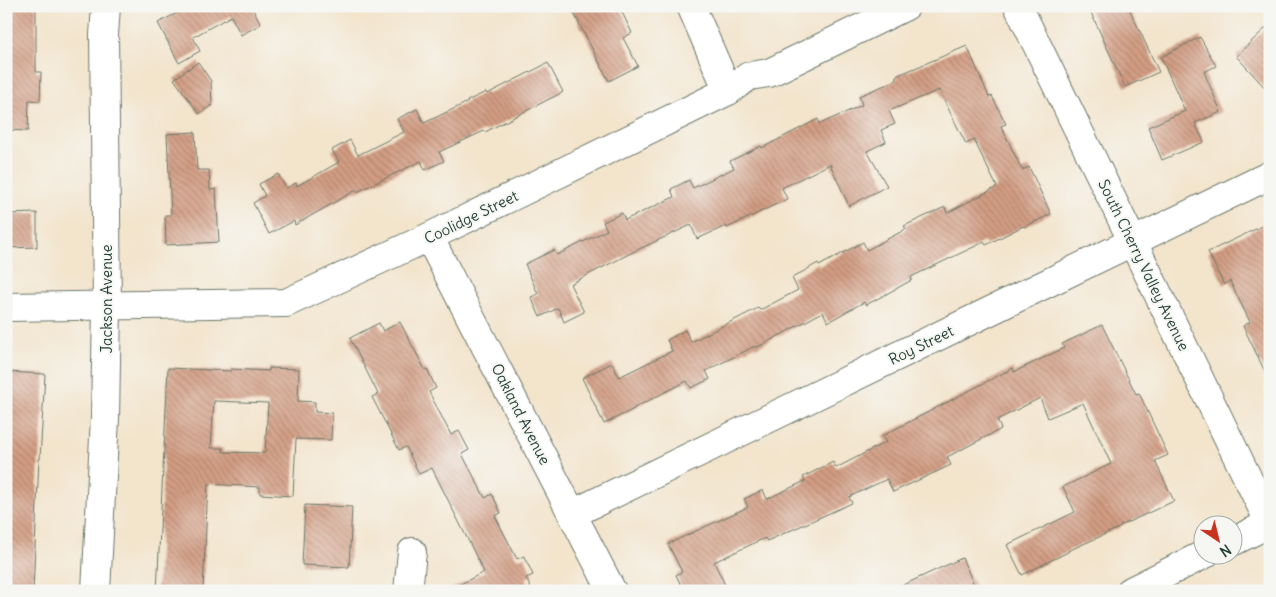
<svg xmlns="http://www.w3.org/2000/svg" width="1276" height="597" viewBox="0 0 1276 597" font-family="Delius,sans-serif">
	<defs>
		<pattern id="building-back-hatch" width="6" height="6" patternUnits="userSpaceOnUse" patternTransform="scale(1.25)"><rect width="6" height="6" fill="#d39d83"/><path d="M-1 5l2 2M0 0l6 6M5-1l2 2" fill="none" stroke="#ab816c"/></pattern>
	</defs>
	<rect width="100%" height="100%" fill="#f6f6f2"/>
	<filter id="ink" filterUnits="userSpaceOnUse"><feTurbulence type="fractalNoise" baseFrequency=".02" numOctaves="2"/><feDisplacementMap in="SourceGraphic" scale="10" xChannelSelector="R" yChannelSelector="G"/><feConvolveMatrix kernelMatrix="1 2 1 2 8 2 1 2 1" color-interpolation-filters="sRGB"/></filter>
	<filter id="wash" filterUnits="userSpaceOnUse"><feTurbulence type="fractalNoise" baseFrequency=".0096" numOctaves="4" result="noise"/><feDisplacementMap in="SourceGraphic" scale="20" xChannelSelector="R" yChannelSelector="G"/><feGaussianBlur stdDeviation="1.12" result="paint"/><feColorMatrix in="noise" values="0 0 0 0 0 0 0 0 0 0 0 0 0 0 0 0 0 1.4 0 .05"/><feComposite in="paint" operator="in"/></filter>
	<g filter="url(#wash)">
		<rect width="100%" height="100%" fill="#f3e4cc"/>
		<g id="blocks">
			<g fill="url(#building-back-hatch)" fill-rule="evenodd">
				<path d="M 6,6 L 36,6 L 36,72 L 41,72 L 40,101 L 29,100 L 28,131 L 6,130 Z"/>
				<path d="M 190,6 L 251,6 L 261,24 L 241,35 L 231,16 L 193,37 L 200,51 L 179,63 L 158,23 Z"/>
				<path d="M 570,6 L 619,6 L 632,33 L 623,38 L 638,66 L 609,81 Z"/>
				<path d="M 1088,6 L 1128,6 L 1159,72 L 1125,87 Z"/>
				<path d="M 1270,24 L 1270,93 L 1236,56 Z"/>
				<path d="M 1200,37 L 1216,66 L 1204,72 L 1221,112 L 1195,123 L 1204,142 L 1162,160 L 1148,127 L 1185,111 L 1161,57 Z"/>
				<path d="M 967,46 L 989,97 L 992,96 L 1006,124 L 1001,126 L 1022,170 L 1029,167 L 1051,214 L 1024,227 L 1023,226 L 986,245 L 984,242 L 911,277 L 912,280 L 866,305 L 864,302 L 828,322 L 823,312 L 756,348 L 755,346 L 706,371 L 710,379 L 691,388 L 687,381 L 634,408 L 634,409 L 604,424 L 582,378 L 612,363 L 619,377 L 672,351 L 667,340 L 685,330 L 691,342 L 758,308 L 760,310 L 798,290 L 792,278 L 818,263 L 819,266 L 863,242 L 867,250 L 906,229 L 904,226 L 945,207 L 947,213 L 997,187 L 974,140 L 966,144 L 939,90 L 889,111 L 895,124 L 881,130 L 886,142 L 867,151 L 887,186 L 849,206 L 830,164 L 782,188 L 787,199 L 727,228 L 726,226 L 697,239 L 691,225 L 637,250 L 570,284 L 584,312 L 564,322 L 558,308 L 540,317 L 531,297 L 538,294 L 525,264 L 554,250 L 557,255 L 607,230 L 603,222 L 622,213 L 625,220 L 674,197 L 671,189 L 689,180 L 693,188 L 734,168 L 730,161 L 761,146 L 762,148 L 818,119 L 820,124 L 862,105 L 859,96 L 897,80 L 896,76 Z"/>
				<path d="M 198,62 L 211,81 L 212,105 L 199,114 L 174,79 Z"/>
				<path d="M 548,63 L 563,92 L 485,132 L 484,131 L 439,152 L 444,161 L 425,170 L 421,161 L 357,192 L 356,190 L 295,225 L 294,221 L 269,234 L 253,203 L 265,196 L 259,184 L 278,174 L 286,188 L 296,183 L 297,186 L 339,162 L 332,150 L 350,140 L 358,155 L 404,132 L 397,119 L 417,109 L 424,123 L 468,102 L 467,101 L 486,92 L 487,94 Z"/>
				<path d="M 195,132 L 197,170 L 209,170 L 210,190 L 216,189 L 219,242 L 166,245 L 165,215 L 171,215 L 167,134 Z"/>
				<path d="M 37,213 L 37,247 L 6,248 L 6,214 Z"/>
				<path d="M 1264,225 L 1270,237 L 1270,382 L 1243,326 L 1250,322 L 1230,281 L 1224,285 L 1208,252 Z"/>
				<path d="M 400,322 L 425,370 L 427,369 L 436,388 L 429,392 L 451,435 L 459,431 L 469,450 L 462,454 L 485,498 L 492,494 L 501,513 L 495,516 L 517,559 L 524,556 L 533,575 L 526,578 L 532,591 L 447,591 L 484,572 L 432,468 L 419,474 L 406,447 L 399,450 L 372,397 L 378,394 L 350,338 L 379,323 L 383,331 Z"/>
				<path d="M 1102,325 L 1136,394 L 1139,393 L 1168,455 L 1155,461 L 1174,501 L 1120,526 L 1121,527 L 1068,551 L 1068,552 L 1022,575 L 1007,545 L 1075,512 L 1063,487 L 1111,464 L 1083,403 L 1048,418 L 1040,398 L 997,420 L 1001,429 L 947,457 L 951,465 L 893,492 L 887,479 L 849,497 L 852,503 L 767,541 L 765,538 L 714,562 L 728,591 L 684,591 L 676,575 L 682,572 L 668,544 L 748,507 L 744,499 L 763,490 L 767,499 L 805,481 L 803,477 L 833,462 L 836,468 L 886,442 L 882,436 L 1013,368 L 1014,372 L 1064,348 L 1062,344 Z"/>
				<path d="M 168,368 L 231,371 L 231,369 L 269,371 L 269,368 L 299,369 L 298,401 L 315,402 L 315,412 L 332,413 L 331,440 L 296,439 L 293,496 L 260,494 L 260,487 L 208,484 L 203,591 L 157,591 ZM 214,401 L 268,403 L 265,453 L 223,452 L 223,448 L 211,448 Z"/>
				<path d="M 6,372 L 45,374 L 40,459 L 39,459 L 33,591 L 6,591 Z"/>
				<path d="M 305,505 L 352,507 L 349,567 L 302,565 Z"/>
				<path d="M 962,558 L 977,591 L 890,591 Z"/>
			</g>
		</g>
	</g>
	<g filter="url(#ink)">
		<use href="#blocks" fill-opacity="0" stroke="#697769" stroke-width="1"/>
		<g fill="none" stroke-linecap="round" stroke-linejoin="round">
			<defs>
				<g id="minor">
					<path d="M 691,6 L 728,91"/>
					<path d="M 1018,6 L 1270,524"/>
					<path d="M 429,237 L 612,591"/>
					<path d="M 6,307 L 286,303 L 429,237 L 728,91 L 749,76 L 769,73 L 906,6"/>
					<path d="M 572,514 L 1270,175"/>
					<path d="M 1234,541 L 1270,523"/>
					<path d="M 96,591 L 105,418 L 107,306 L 104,35 L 106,6"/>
					<path d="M 408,591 L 412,552"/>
					<path d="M 1131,591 L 1205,554"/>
				</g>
			</defs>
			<use href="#minor" stroke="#697769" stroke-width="30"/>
			<use href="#minor" stroke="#fff" stroke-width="28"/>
		</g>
	</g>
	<g text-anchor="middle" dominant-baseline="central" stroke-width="4" stroke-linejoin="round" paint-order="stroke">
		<g font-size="15" fill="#1f3d34" stroke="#f6f6f2">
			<text transform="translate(471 217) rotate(-26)">Coolidge Street</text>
			<text transform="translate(1144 265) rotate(64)">South Cherry Valley Avenue</text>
			<text transform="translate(106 299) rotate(-90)">Jackson Avenue</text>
			<text transform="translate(921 345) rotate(-26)">Roy Street</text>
			<text transform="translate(521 414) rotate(63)">Oakland Avenue</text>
		</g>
	</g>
	<rect width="1276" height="597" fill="none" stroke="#f6f6f2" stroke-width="25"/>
	<g transform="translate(1218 540) rotate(145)"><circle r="24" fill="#f6f6f2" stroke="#a0aca6"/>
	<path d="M0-4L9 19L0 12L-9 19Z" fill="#c8321e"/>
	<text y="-8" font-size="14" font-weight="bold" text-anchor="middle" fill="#1f3d34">N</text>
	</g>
</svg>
